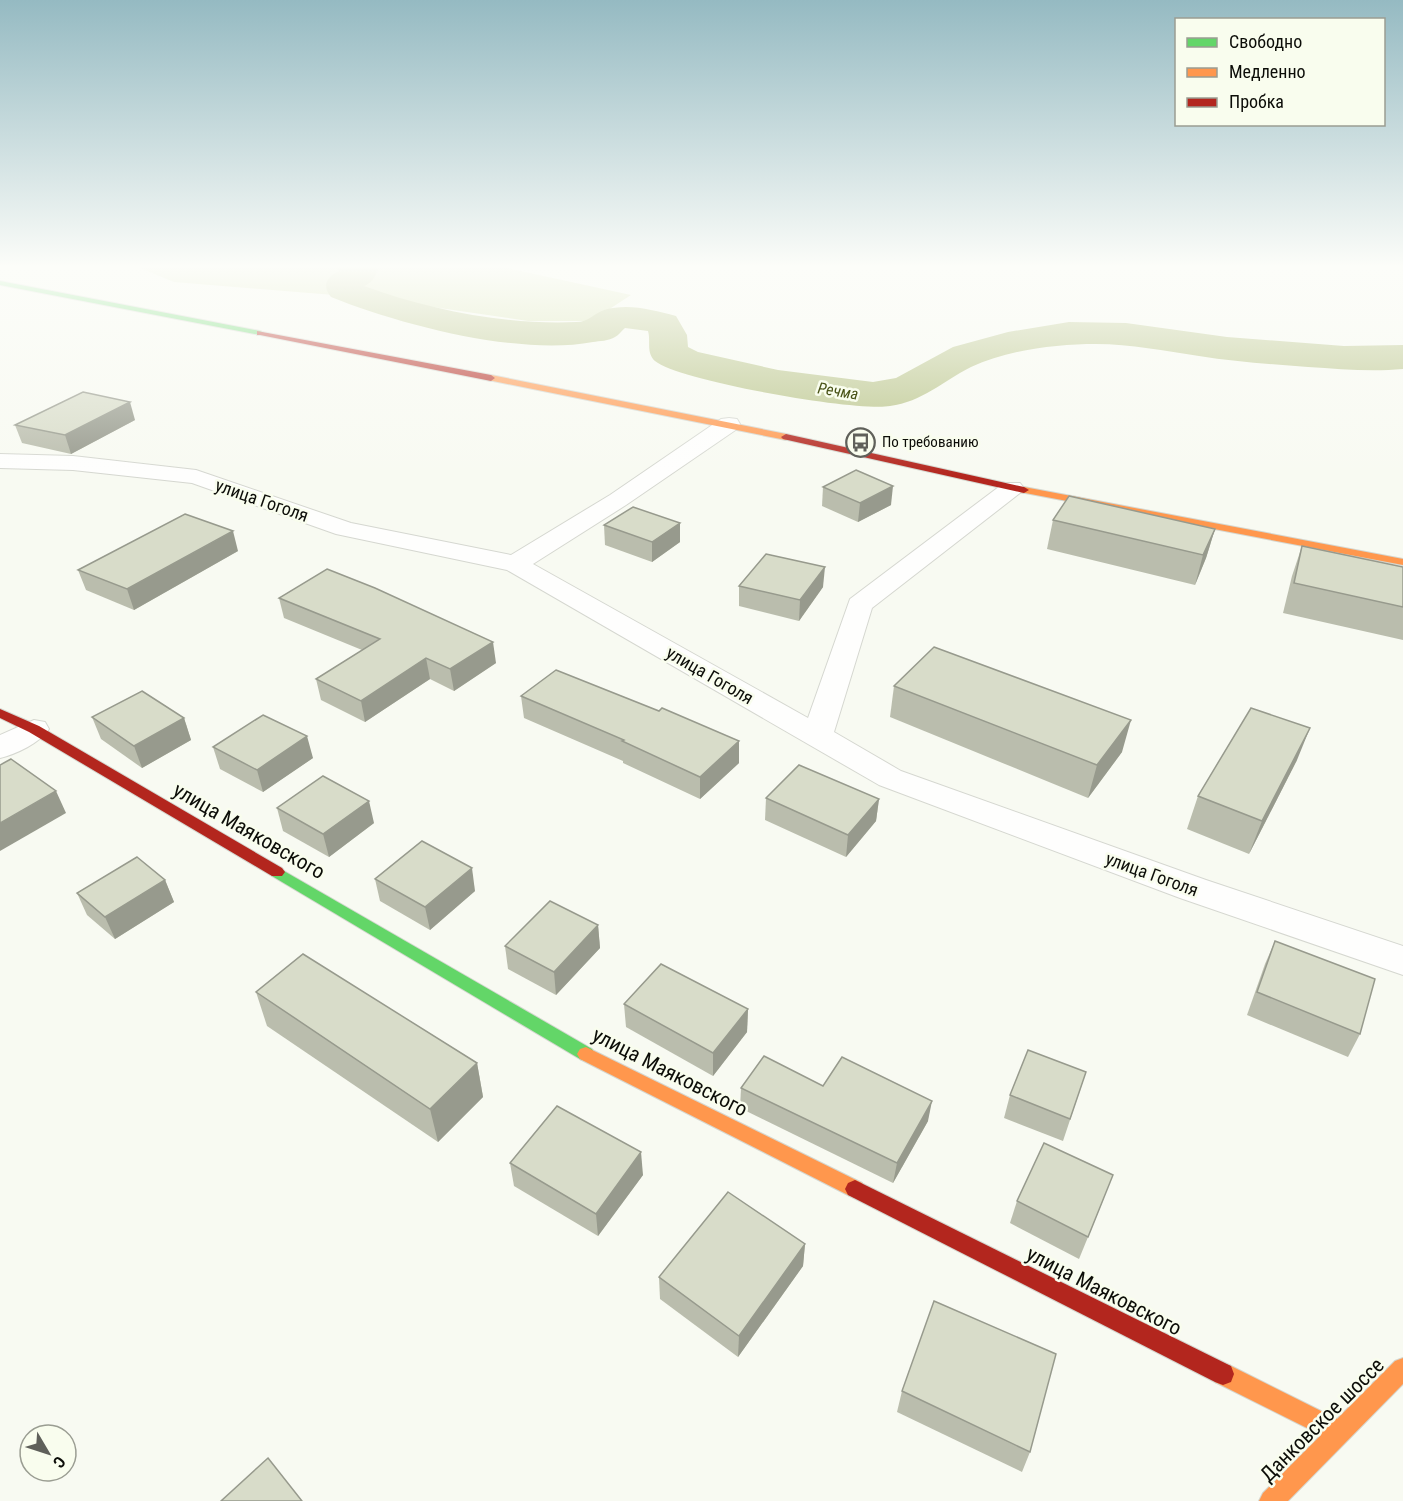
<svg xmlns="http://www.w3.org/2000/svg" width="1403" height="1501" viewBox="0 0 1403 1501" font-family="'Roboto Condensed',sans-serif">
	<rect width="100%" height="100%" fill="#f8faf2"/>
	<path fill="#d6e0af" d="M 135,266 L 498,266 L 631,295 L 591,321 L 528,321 L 371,298 L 174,282 Z"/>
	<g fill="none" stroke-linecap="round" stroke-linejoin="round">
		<path fill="#b8c388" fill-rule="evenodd" d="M 335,266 L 375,266 L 378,270 C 374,278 372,283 364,286 C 430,310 505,325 576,322 C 589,322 593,314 604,310 C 629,303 652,310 676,316 L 687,335 L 688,347 L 698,352 L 778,370 L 873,382 L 896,378 L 953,347 L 1008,332 L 1069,322 L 1126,323 L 1227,337 L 1344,346 L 1403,345 L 1403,369 C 1371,372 1340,369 1308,367 C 1272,364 1235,362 1199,356 C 1165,351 1131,344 1096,344 C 1056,344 1008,350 971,367 C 943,381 922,402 890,406 C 857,412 679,381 655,361 C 646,353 651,341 648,331 L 625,328 C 621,331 619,335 615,337 C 609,341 599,341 593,342 C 518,356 401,325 331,297 C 322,286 326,277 339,271 Z"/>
		<defs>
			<g id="street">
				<path d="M 729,418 L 737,419 L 740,424 L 737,429 L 626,505 L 533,564 L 808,718 L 850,599 L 1004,483 L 1020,483 L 1024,488 L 1020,493 L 872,608 L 834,732 L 901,771 L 1206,880 L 1403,946 L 1403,975 L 1180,898 L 879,785 L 507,570 L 336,534 L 192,483 L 73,470 L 0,468 L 0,454 L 73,456 L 196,470 L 351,523 L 511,555 L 610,495 L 721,419 Z"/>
				<path d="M 34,720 L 45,722 L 49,729 C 40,743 16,754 0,758 L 0,735 Z"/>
			</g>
			<g id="fast">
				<path d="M 0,281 L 260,331 L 264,333 L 260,335 L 0,285 Z"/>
				<path d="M 277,867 L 592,1049 L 595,1054 L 592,1059 L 586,1061 L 580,1059 L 272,876 L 269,872 L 272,868 Z"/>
			</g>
			<g id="slow">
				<path d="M 491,375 L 786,434 L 791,437 L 786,440 L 488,380 L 488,376 Z"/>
				<path d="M 1024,487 L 1403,559 L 1403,565 L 1020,492 L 1019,490 Z"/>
				<path d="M 586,1047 L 862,1183 L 865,1189 L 862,1195 L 855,1198 L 848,1195 L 580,1059 L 577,1054 L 580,1049 Z"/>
				<path d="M 1403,1358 L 1403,1384 L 1288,1501 L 1259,1501 L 1263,1493 L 1321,1435 L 1215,1382 L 1212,1374 L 1215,1366 L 1223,1363 L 1231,1366 L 1337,1419 L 1395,1361 Z"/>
			</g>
			<g id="jam">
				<path d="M 257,331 L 491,375 L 495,378 L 491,381 L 260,335 L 257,335 Z"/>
				<path d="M 786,434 L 1024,487 L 1029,490 L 1024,493 L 783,439 L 781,437 Z"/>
				<path d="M 0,709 L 39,726 L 282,868 L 285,872 L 282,876 L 272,876 L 29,732 L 0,718 Z"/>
				<path d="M 855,1180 L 1231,1366 L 1234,1374 L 1231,1382 L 1223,1385 L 1215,1382 L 848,1195 L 845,1189 L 848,1183 Z"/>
			</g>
		</defs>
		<use href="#street" stroke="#d5d7d0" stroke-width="2"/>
		<use href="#fast" stroke="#d5d7d0" stroke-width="2"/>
		<use href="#slow" stroke="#d5d7d0" stroke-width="2"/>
		<use href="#jam" stroke="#d5d7d0" stroke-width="2"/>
		<use href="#street" fill="#fefefd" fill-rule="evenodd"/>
		<use href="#fast" fill="#63d668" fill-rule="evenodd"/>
		<use href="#slow" fill="#ff974d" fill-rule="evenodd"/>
		<use href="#jam" fill="#b3261e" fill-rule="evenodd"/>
	</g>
	<g fill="#babdad">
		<path d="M 135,420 L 71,454 L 22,443 L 15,425 Z"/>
		<path d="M 823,487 L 891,505 L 858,522 L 822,506 Z"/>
		<path d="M 1053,520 L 1215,529 L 1206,558 L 1195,585 L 1047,549 Z"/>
		<path d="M 680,523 L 680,542 L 652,562 L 605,545 L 604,525 Z"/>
		<path d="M 1302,546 L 1403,567 L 1403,640 L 1283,613 L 1292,576 Z"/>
		<path d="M 238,551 L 134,610 L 86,590 L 78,570 Z"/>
		<path d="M 739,586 L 823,587 L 799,621 L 739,606 Z"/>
		<path d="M 279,598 L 496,663 L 454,691 L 430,679 L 365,722 L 321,700 L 316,679 L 362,650 L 284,618 Z"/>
		<path d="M 894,686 L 1122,752 L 1088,798 L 890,717 Z"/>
		<path d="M 521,696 L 739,763 L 700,799 L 623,763 L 623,761 L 524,718 Z"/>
		<path d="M 92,717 L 184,718 L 191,740 L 142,768 L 101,739 Z"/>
		<path d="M 213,747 L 313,758 L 263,792 L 220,769 Z"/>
		<path d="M 1297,760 L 1249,854 L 1187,829 L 1198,796 Z"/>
		<path d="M 766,798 L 879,799 L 876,821 L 846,857 L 765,820 Z"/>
		<path d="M 277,808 L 374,823 L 329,857 L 283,831 Z"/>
		<path d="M 375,879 L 475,891 L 430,930 L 380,901 Z"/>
		<path d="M 165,880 L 174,902 L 115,939 L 87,915 L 77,893 Z"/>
		<path d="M 598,925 L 600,948 L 556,995 L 508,969 L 505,946 Z"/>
		<path d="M 1275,941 L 1360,1034 L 1348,1057 L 1247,1015 L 1265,964 Z"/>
		<path d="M 256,992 L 477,1063 L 483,1097 L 438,1142 L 267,1026 Z"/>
		<path d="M 624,1004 L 748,1009 L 747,1032 L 713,1076 L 626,1027 Z"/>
		<path d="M 1086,1072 L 1063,1141 L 1004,1118 L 1010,1095 Z"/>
		<path d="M 823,1086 L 928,1121 L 893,1183 L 740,1108 L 741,1088 Z"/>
		<path d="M 510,1163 L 643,1175 L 598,1236 L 514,1186 Z"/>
		<path d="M 1104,1198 L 1079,1259 L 1010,1223 L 1017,1201 Z"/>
		<path d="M 805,1244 L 803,1266 L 738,1357 L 660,1299 L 659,1277 Z"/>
		<path d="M 902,1391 L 1030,1452 L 1022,1472 L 897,1412 Z"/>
	</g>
	<g fill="#979a8d">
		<path d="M 130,402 L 135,420 L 71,454 L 65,435 Z"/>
		<path d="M 893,486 L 891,505 L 858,522 L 860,503 Z"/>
		<path d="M 680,523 L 680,542 L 652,562 L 652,542 Z"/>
		<path d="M 1215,529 L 1206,558 L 1195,585 L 1203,555 Z"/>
		<path d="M 233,531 L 238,551 L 134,610 L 127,589 Z"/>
		<path d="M 825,567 L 823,587 L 799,621 L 800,600 Z"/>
		<path d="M 493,642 L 496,663 L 454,691 L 450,669 Z"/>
		<path d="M 426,658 L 430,679 L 365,722 L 361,701 Z"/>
		<path d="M 184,718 L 191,740 L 142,768 L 134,746 Z"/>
		<path d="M 1131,720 L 1122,752 L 1088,798 L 1097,765 Z"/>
		<path d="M 1310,728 L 1297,760 L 1249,854 L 1262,821 Z"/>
		<path d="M 307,736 L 313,758 L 263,792 L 257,770 Z"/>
		<path d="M 739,741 L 739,763 L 700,799 L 700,777 Z"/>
		<path d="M 56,791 L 66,813 L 0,851 L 0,823 Z"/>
		<path d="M 879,799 L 876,821 L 846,857 L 848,835 Z"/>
		<path d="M 369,801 L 374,823 L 329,857 L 323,834 Z"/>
		<path d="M 472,868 L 475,891 L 430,930 L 425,907 Z"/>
		<path d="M 165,880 L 174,902 L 115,939 L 105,917 Z"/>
		<path d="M 598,925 L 600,948 L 556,995 L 554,972 Z"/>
		<path d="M 748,1009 L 747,1032 L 713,1076 L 713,1053 Z"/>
		<path d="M 477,1063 L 483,1097 L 438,1142 L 430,1109 Z"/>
		<path d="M 932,1101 L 928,1121 L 893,1183 L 897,1163 Z"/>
		<path d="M 641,1152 L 643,1175 L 598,1236 L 596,1214 Z"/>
		<path d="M 805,1244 L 803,1266 L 738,1357 L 739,1336 Z"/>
	</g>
	<g fill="#d8dcc9" stroke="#979a8d" stroke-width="1.5">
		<path d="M 83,392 L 130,402 L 65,435 L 15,425 Z"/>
		<path d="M 856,470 L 893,486 L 860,503 L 823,487 Z"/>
		<path d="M 1069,496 L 1215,529 L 1203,555 L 1053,520 Z"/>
		<path d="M 633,507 L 680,523 L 652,542 L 604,525 Z"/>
		<path d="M 185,514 L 233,531 L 127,589 L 78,570 Z"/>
		<path d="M 1302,546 L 1403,567 L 1403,607 L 1294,583 Z"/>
		<path d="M 766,554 L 825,567 L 800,600 L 739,586 Z"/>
		<path d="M 327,569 L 375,588 L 493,642 L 450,669 L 426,658 L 361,701 L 316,679 L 380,639 L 279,598 Z"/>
		<path d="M 934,647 L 1131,720 L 1097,765 L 894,686 Z"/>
		<path d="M 556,670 L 659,711 L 662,708 L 739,741 L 700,777 L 622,741 L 624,740 L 521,696 Z"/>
		<path d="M 142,691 L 184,718 L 134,746 L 92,717 Z"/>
		<path d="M 1251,708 L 1310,728 L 1262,821 L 1198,796 Z"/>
		<path d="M 263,715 L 307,736 L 257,770 L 213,747 Z"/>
		<path d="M 11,759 L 56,791 L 0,823 L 0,765 Z"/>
		<path d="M 799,765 L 879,799 L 848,835 L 766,798 Z"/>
		<path d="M 323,776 L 369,801 L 323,834 L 277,808 Z"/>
		<path d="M 422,841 L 472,868 L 425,907 L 375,879 Z"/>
		<path d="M 137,857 L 165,880 L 105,917 L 77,893 Z"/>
		<path d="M 550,901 L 598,925 L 554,972 L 505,946 Z"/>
		<path d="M 1275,941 L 1375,979 L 1360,1034 L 1257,992 Z"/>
		<path d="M 303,954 L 477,1063 L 430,1109 L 256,992 Z"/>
		<path d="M 661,964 L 748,1009 L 713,1053 L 624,1004 Z"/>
		<path d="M 1028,1050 L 1086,1072 L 1070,1119 L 1010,1095 Z"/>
		<path d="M 764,1056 L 823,1086 L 842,1057 L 932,1101 L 897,1163 L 741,1088 Z"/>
		<path d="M 557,1106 L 641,1152 L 596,1214 L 510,1163 Z"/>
		<path d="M 1044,1143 L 1113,1175 L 1088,1237 L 1017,1201 Z"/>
		<path d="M 728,1192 L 805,1244 L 739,1336 L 659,1277 Z"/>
		<path d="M 934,1301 L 1056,1354 L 1030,1452 L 902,1391 Z"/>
		<path d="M 268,1458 L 302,1501 L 221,1501 Z"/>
	</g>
	<linearGradient id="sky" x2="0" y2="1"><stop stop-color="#95bac2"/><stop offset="0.56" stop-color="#fcfdf9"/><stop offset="1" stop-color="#fcfdf9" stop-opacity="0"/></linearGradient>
	<rect width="1403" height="476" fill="url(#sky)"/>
	<defs>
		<symbol id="bus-ring" viewBox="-11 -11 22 22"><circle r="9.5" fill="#f9fdee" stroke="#5f605a" stroke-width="1.5"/><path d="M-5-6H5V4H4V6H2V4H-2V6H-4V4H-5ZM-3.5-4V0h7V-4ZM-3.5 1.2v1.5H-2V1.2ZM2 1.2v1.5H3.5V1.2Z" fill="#5f605a"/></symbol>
	</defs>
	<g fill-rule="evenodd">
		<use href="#bus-ring" x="844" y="426" width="33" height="33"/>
	</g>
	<g text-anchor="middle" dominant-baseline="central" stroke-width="5" stroke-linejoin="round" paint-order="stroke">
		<g font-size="15" fill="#0c0d08" stroke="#f9fdee" text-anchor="start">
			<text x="882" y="442">По требованию</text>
		</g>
		<g font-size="16" font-style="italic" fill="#485216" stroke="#f9fdee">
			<text transform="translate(838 391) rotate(9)">Речма</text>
		</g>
		<g font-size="18" fill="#0c0d08" stroke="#f9fdee">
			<text transform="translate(262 500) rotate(19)">улица Гоголя</text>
			<text transform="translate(710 675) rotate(30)">улица Гоголя</text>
			<text transform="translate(1152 874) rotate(20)">улица Гоголя</text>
		</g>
		<g font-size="21" fill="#0c0d08" stroke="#f9fdee">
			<text transform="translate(249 831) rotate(30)">улица Маяковского</text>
			<text transform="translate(670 1072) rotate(27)">улица Маяковского</text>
			<text transform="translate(1104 1291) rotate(27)">улица Маяковского</text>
			<text transform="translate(1322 1420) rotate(-45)">Данковское шоссе</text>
		</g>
	</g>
	<rect x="1175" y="18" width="210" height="108" fill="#f9fdee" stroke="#9a9d92" stroke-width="1.5"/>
	<rect x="1187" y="38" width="30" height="9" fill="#63d668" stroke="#9a9d92" stroke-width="1.5"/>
	<text x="1229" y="48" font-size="18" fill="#0c0d08">Свободно</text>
	<rect x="1187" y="68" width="30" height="9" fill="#ff974d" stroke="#9a9d92" stroke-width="1.5"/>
	<text x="1229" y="78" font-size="18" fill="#0c0d08">Медленно</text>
	<rect x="1187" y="98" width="30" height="9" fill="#b3261e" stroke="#9a9d92" stroke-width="1.5"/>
	<text x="1229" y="108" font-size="18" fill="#0c0d08">Пробка</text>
	<g transform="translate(48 1453) rotate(129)"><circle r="28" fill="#f9fdee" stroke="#9a9d92" stroke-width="1.5"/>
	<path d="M0-4.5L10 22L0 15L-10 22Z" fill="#5f605a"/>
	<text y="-9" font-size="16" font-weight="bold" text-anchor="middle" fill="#0c0d08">С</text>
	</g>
</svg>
